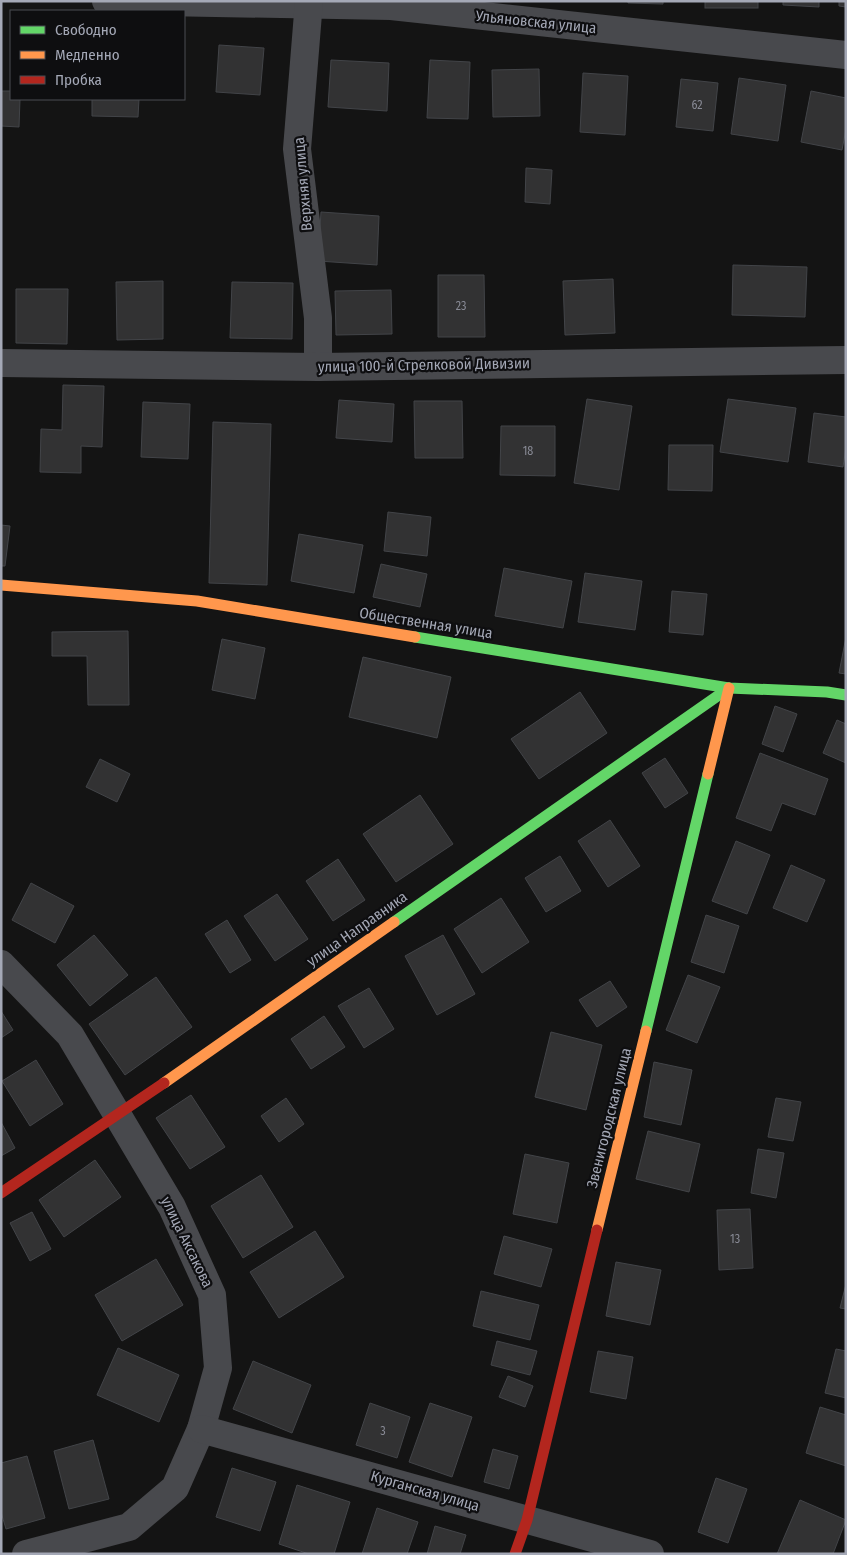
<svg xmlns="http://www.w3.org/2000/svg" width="847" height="1555" viewBox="0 0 847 1555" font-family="'Fira Sans Condensed',sans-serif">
	<rect width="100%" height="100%" fill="#141414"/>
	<g fill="#323233" stroke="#424448">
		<path d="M 628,1 L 663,1 L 663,4 L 628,3 Z"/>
		<rect x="705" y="1" width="53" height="7"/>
		<path d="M 783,1 L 819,1 L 819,7 L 783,5 Z"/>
		<path d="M 839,1 L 846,1 L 846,7 L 839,6 Z"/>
		<path d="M 219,45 L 264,48 L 260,95 L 216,92 Z"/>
		<path d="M 331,60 L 389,63 L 387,111 L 328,107 Z"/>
		<path d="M 430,60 L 470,62 L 468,119 L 427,118 Z"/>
		<path d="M 539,69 L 540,116 L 493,117 L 492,70 Z"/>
		<path d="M 583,73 L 628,76 L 625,135 L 580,132 Z"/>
		<path d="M 739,78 L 786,85 L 778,141 L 731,134 Z"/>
		<path d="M 681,79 L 718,83 L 713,131 L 676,127 Z"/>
		<path d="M 1,91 L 11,91 L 11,99 L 20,99 L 19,127 L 1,126 Z"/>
		<path d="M 811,91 L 846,98 L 846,129 L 842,150 L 801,142 Z"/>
		<path d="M 92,99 L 139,99 L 138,117 L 92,116 Z"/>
		<path d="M 526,168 L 552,170 L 550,204 L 525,202 Z"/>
		<path d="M 321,212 L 379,216 L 377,265 L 318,261 Z"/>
		<path d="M 733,265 L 807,267 L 805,317 L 732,315 Z"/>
		<path d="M 438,275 L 484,275 L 485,337 L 438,337 Z"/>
		<path d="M 613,279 L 615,333 L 565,335 L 563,281 Z"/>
		<path d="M 163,281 L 163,339 L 117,340 L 116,282 Z"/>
		<path d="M 232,282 L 293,283 L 292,339 L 230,338 Z"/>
		<path d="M 16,289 L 68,289 L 67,344 L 16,343 Z"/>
		<path d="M 391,290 L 392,334 L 336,335 L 335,291 Z"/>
		<path d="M 63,385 L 104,386 L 102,447 L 81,446 L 81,473 L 40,472 L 41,429 L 62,430 Z"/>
		<path d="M 587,399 L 632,406 L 619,490 L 574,483 Z"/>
		<path d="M 728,399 L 796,408 L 788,462 L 720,452 Z"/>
		<path d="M 339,400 L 394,404 L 392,442 L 336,438 Z"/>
		<path d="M 414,401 L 462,401 L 463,458 L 415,458 Z"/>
		<path d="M 143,402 L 190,404 L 188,459 L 141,457 Z"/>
		<path d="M 814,413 L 846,417 L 846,447 L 843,467 L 808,462 Z"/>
		<path d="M 213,422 L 271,424 L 267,585 L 209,583 Z"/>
		<path d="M 501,426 L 555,426 L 555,476 L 500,475 Z"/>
		<path d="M 669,445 L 713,445 L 712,491 L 668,490 Z"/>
		<path d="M 388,512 L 431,517 L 427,556 L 384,551 Z"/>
		<path d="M 1,525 L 10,526 L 5,566 L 1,566 Z"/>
		<path d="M 299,534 L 363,545 L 354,593 L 291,581 Z"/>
		<path d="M 381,564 L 427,574 L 420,607 L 373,597 Z"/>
		<path d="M 504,568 L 572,581 L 563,628 L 495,616 Z"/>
		<path d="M 585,573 L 642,581 L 635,630 L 578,622 Z"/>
		<path d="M 672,591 L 707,594 L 703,635 L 669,632 Z"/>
		<path d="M 128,631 L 129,705 L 88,705 L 87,656 L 52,656 L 52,632 Z"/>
		<path d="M 846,637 L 846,674 L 839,673 Z"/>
		<path d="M 222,639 L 265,648 L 255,699 L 212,690 Z"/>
		<path d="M 363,657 L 451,677 L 437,738 L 349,717 Z"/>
		<path d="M 580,692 L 607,733 L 539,779 L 511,739 Z"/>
		<path d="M 775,706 L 797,714 L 783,752 L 762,744 Z"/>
		<path d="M 837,720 L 846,724 L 846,763 L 823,753 Z"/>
		<path d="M 760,753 L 828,779 L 815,815 L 782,803 L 771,831 L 736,818 Z"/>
		<path d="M 665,758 L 688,793 L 665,808 L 642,773 Z"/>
		<path d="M 100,759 L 130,774 L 117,802 L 86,787 Z"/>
		<path d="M 420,795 L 453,844 L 396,882 L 363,834 Z"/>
		<path d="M 610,820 L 640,866 L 608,887 L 578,841 Z"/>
		<path d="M 736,841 L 770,855 L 747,914 L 712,901 Z"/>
		<path d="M 560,856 L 581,891 L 546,912 L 525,878 Z"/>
		<path d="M 338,859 L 365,900 L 333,921 L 306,881 Z"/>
		<path d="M 791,865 L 825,880 L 807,922 L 773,908 Z"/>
		<path d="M 31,883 L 74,906 L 55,943 L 12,920 Z"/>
		<path d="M 277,894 L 308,939 L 275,961 L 244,916 Z"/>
		<path d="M 501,898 L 529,942 L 482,973 L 454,929 Z"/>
		<path d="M 706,915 L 739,926 L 724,973 L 691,962 Z"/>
		<path d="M 227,920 L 251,960 L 230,973 L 205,934 Z"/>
		<path d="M 94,935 L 128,975 L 90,1006 L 57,965 Z"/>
		<path d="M 443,935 L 475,994 L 437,1015 L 405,956 Z"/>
		<path d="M 688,975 L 720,987 L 697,1043 L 666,1030 Z"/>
		<path d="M 156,977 L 192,1027 L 125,1075 L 89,1024 Z"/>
		<path d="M 610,981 L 627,1007 L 597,1027 L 579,1000 Z"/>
		<path d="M 369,988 L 394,1029 L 364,1048 L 338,1006 Z"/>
		<path d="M 1,1011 L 13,1030 L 1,1038 Z"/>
		<path d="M 324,1016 L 345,1047 L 311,1069 L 291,1039 Z"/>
		<path d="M 551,1032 L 602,1045 L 586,1110 L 535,1097 Z"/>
		<path d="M 36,1060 L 63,1104 L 30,1126 L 2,1081 Z"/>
		<path d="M 654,1062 L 692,1070 L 681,1125 L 644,1117 Z"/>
		<path d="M 191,1095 L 225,1147 L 190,1169 L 156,1118 Z"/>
		<path d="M 286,1098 L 304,1124 L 279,1142 L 261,1116 Z"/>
		<path d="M 776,1098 L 801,1102 L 793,1141 L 768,1137 Z"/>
		<path d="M 1,1122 L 15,1148 L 1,1156 Z"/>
		<path d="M 648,1131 L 700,1144 L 689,1192 L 636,1179 Z"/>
		<path d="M 758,1149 L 784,1153 L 776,1198 L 751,1193 Z"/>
		<path d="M 525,1154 L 569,1163 L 557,1223 L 513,1214 Z"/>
		<path d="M 95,1160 L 121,1197 L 64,1237 L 39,1200 Z"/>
		<path d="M 261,1175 L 293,1227 L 243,1258 L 211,1206 Z"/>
		<path d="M 750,1209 L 753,1268 L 719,1270 L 717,1210 Z"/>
		<path d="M 32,1212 L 51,1249 L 30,1261 L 10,1223 Z"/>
		<path d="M 315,1231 L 344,1277 L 279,1318 L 250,1272 Z"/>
		<path d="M 504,1236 L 552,1249 L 541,1287 L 494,1274 Z"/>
		<path d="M 156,1259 L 183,1305 L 122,1341 L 95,1295 Z"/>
		<path d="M 616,1262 L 661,1270 L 650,1325 L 606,1316 Z"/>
		<path d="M 846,1284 L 846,1309 L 840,1308 Z"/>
		<path d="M 481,1291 L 539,1305 L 530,1340 L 473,1326 Z"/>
		<path d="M 497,1341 L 537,1351 L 530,1375 L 491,1365 Z"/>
		<path d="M 118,1348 L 179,1375 L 159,1422 L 97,1395 Z"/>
		<path d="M 836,1349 L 846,1351 L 846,1398 L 825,1393 Z"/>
		<path d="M 598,1351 L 633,1357 L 626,1399 L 590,1392 Z"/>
		<path d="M 253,1361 L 311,1385 L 292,1433 L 233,1409 Z"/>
		<path d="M 508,1376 L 533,1386 L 525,1407 L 499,1397 Z"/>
		<path d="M 370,1403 L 410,1417 L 397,1458 L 356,1445 Z"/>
		<path d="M 430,1403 L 472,1417 L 452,1477 L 409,1462 Z"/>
		<path d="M 820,1407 L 846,1415 L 846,1466 L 806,1453 Z"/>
		<path d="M 93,1440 L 109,1499 L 69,1509 L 54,1451 Z"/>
		<path d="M 493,1449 L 518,1456 L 509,1489 L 484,1482 Z"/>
		<path d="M 27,1456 L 45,1518 L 6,1529 L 1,1512 L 1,1463 Z"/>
		<path d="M 232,1468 L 276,1482 L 260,1531 L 216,1517 Z"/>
		<path d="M 716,1478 L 747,1489 L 728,1543 L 698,1532 Z"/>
		<path d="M 297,1485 L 350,1502 L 334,1554 L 309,1554 L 279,1544 Z"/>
		<path d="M 800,1500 L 846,1520 L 833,1554 L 777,1554 Z"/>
		<path d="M 377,1508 L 418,1522 L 407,1554 L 362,1554 Z"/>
		<path d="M 435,1526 L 466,1535 L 460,1554 L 427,1554 Z"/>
	</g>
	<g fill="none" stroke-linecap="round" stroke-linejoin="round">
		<g stroke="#48494d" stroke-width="28">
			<path d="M 106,1 L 391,6 L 846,55"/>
			<path d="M 309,1 L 297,149 L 318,318 L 318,367"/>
			<path d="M 1,363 L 318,367 L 846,360"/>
			<path d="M 1,964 L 70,1035 L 172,1207 L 212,1295 L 218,1368 L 201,1429 L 175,1488 L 129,1527 L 26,1554"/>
			<path d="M 201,1429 L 650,1554"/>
		</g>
		<g stroke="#63d668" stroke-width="11">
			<path d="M 415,637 L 729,688 L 827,692 L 846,695"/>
			<path d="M 394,922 L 729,688"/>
			<path d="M 646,1031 L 708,774"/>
		</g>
		<g stroke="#ff974d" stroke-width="11">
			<path d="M 1,585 L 197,601 L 415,637"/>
			<path d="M 708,774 L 729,688"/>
			<path d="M 164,1083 L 394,922"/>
			<path d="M 597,1230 L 646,1031"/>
		</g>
		<g stroke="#b3261e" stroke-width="11">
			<path d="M 1,1193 L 164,1083"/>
			<path d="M 515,1554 L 527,1520 L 597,1230"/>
		</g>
	</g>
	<g text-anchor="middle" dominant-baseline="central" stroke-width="4.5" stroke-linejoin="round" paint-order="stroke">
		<g font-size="12" fill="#888a95">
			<text x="697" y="105">62</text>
			<text x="461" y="306">23</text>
			<text x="528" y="451">18</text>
			<text x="735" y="1239">13</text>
			<text x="383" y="1431">3</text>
		</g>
		<g font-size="15" fill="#a4a8b6" stroke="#0e0e10">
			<text transform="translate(536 22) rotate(6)">Ульяновская улица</text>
			<text transform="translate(303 184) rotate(-95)">Верхняя улица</text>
			<text transform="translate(424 365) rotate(-1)">улица 100-й Стрелковой Дивизии</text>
			<text transform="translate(426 623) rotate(9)">Общественная улица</text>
			<text transform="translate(357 929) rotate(-35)">улица Направника</text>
			<text transform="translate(609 1118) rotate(-76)">Звенигородская улица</text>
			<text transform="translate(187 1242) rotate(64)">улица Аксакова</text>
			<text transform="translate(425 1491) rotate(16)">Курганская улица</text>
		</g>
	</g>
	<rect width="847" height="1555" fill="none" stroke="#a4a8b6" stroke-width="5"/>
	<rect x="10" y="10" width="175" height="90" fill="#0e0e10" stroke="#4a4c52"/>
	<rect x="20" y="26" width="25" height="8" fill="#63d668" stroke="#4a4c52"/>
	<text x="55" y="35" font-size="15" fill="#a4a8b6">Свободно</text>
	<rect x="20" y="51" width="25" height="8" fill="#ff974d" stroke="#4a4c52"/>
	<text x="55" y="60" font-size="15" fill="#a4a8b6">Медленно</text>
	<rect x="20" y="76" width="25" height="8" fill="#b3261e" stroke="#4a4c52"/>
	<text x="55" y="85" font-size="15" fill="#a4a8b6">Пробка</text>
</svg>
